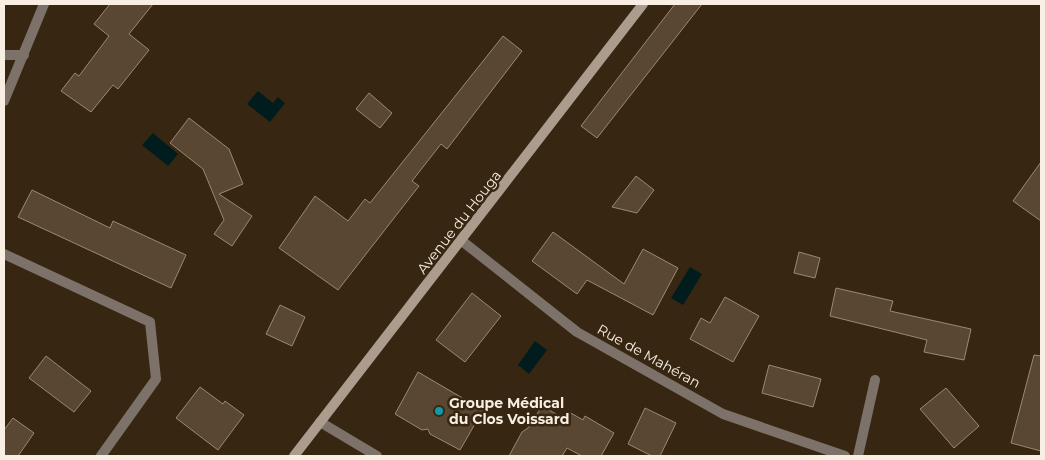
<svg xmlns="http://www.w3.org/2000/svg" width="1045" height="460" viewBox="0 0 1045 460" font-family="Montserrat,sans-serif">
	<rect width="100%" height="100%" fill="#372612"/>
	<g fill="#011c1c">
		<path d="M 258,91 L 273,103 L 278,97 L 285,103 L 270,122 L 247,104 Z"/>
		<path d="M 153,133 L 178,154 L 168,166 L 142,145 Z"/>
		<path d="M 690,267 L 702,274 L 683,305 L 671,298 Z"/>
		<path d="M 535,341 L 547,350 L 529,374 L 518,365 Z"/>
	</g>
	<g fill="#594732" stroke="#9d8972">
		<path d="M 110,4 L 153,4 L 129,34 L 149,50 L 118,89 L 113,85 L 91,112 L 61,91 L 75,73 L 79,76 L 109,36 L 94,24 Z"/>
		<path d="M 675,4 L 702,4 L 597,138 L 581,126 Z"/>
		<path d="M 503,36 L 522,51 L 447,149 L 441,144 L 412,181 L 419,186 L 338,290 L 279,248 L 315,196 L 348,221 L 365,199 L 370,203 Z"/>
		<path d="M 369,93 L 392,113 L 380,128 L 356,109 Z"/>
		<path d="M 189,118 L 229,149 L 243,184 L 219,194 L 252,216 L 232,246 L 214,234 L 224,220 L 203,169 L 170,143 Z"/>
		<path d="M 1041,162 L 1041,221 L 1013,201 Z"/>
		<path d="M 636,176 L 654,190 L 637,213 L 612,207 Z"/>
		<path d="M 32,190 L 110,228 L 113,221 L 186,255 L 171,288 L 18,217 Z"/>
		<path d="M 553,232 L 624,284 L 643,249 L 678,268 L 653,315 L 587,280 L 577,294 L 532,261 Z"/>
		<path d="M 799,252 L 820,258 L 815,278 L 794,273 Z"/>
		<path d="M 836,288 L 893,301 L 890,311 L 971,329 L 964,360 L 924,352 L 927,340 L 830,316 Z"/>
		<path d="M 472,293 L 501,316 L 465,362 L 436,340 Z"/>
		<path d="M 725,297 L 759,316 L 733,362 L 690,339 L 701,318 L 710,323 Z"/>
		<path d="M 280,305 L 305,317 L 292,346 L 266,334 Z"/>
		<path d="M 1034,355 L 1041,356 L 1041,451 L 1011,443 Z"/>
		<path d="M 46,356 L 91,391 L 74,412 L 29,378 Z"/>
		<path d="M 769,365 L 821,379 L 813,407 L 762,393 Z"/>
		<path d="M 418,372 L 483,410 L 460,450 L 430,434 L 428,429 L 422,430 L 395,414 Z"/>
		<path d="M 200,387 L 223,404 L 225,401 L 244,415 L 218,450 L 176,418 Z"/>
		<path d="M 946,388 L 979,426 L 954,448 L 920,409 Z"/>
		<path d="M 542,406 L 565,419 L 569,412 L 583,420 L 585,416 L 614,433 L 601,456 L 582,456 L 567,448 L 562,456 L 509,456 L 522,432 L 528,428 Z"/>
		<path d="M 645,408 L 676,423 L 660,456 L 652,456 L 628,444 Z"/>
		<path d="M 13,418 L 34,433 L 18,456 L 4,456 L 4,430 Z"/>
	</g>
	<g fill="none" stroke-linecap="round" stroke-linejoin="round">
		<path stroke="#7d7269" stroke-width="10" d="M 320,422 L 377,456"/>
		<g stroke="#7d7269" stroke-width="10">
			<path d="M 4,55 L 24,55"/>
			<path d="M 4,101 L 44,4"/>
			<path d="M 462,241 L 577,332 L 723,414 L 845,456"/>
			<path d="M 4,254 L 150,322 L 156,379 L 101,456"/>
			<path d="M 858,456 L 875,380"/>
		</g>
		<path stroke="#ac9c8d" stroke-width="10" d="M 294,456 L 643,4"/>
	</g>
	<circle fill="#0f9aa8" stroke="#372612" stroke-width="2" cx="439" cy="411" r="5"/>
	<g text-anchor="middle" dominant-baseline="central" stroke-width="5" stroke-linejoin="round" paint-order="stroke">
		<g font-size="14" fill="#f8eee1" stroke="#372612">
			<text transform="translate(459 222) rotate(-52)">Avenue du Houga</text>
			<text transform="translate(649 356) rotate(29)">Rue de Mahéran</text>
		</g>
		<g font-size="14" font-weight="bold" fill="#f8eee1" stroke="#372612" text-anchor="start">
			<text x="449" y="403">Groupe Médical<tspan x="449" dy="16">du Clos Voissard</tspan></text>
		</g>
	</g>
	<rect width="1045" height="460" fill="none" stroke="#f8eee1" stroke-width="10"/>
</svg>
